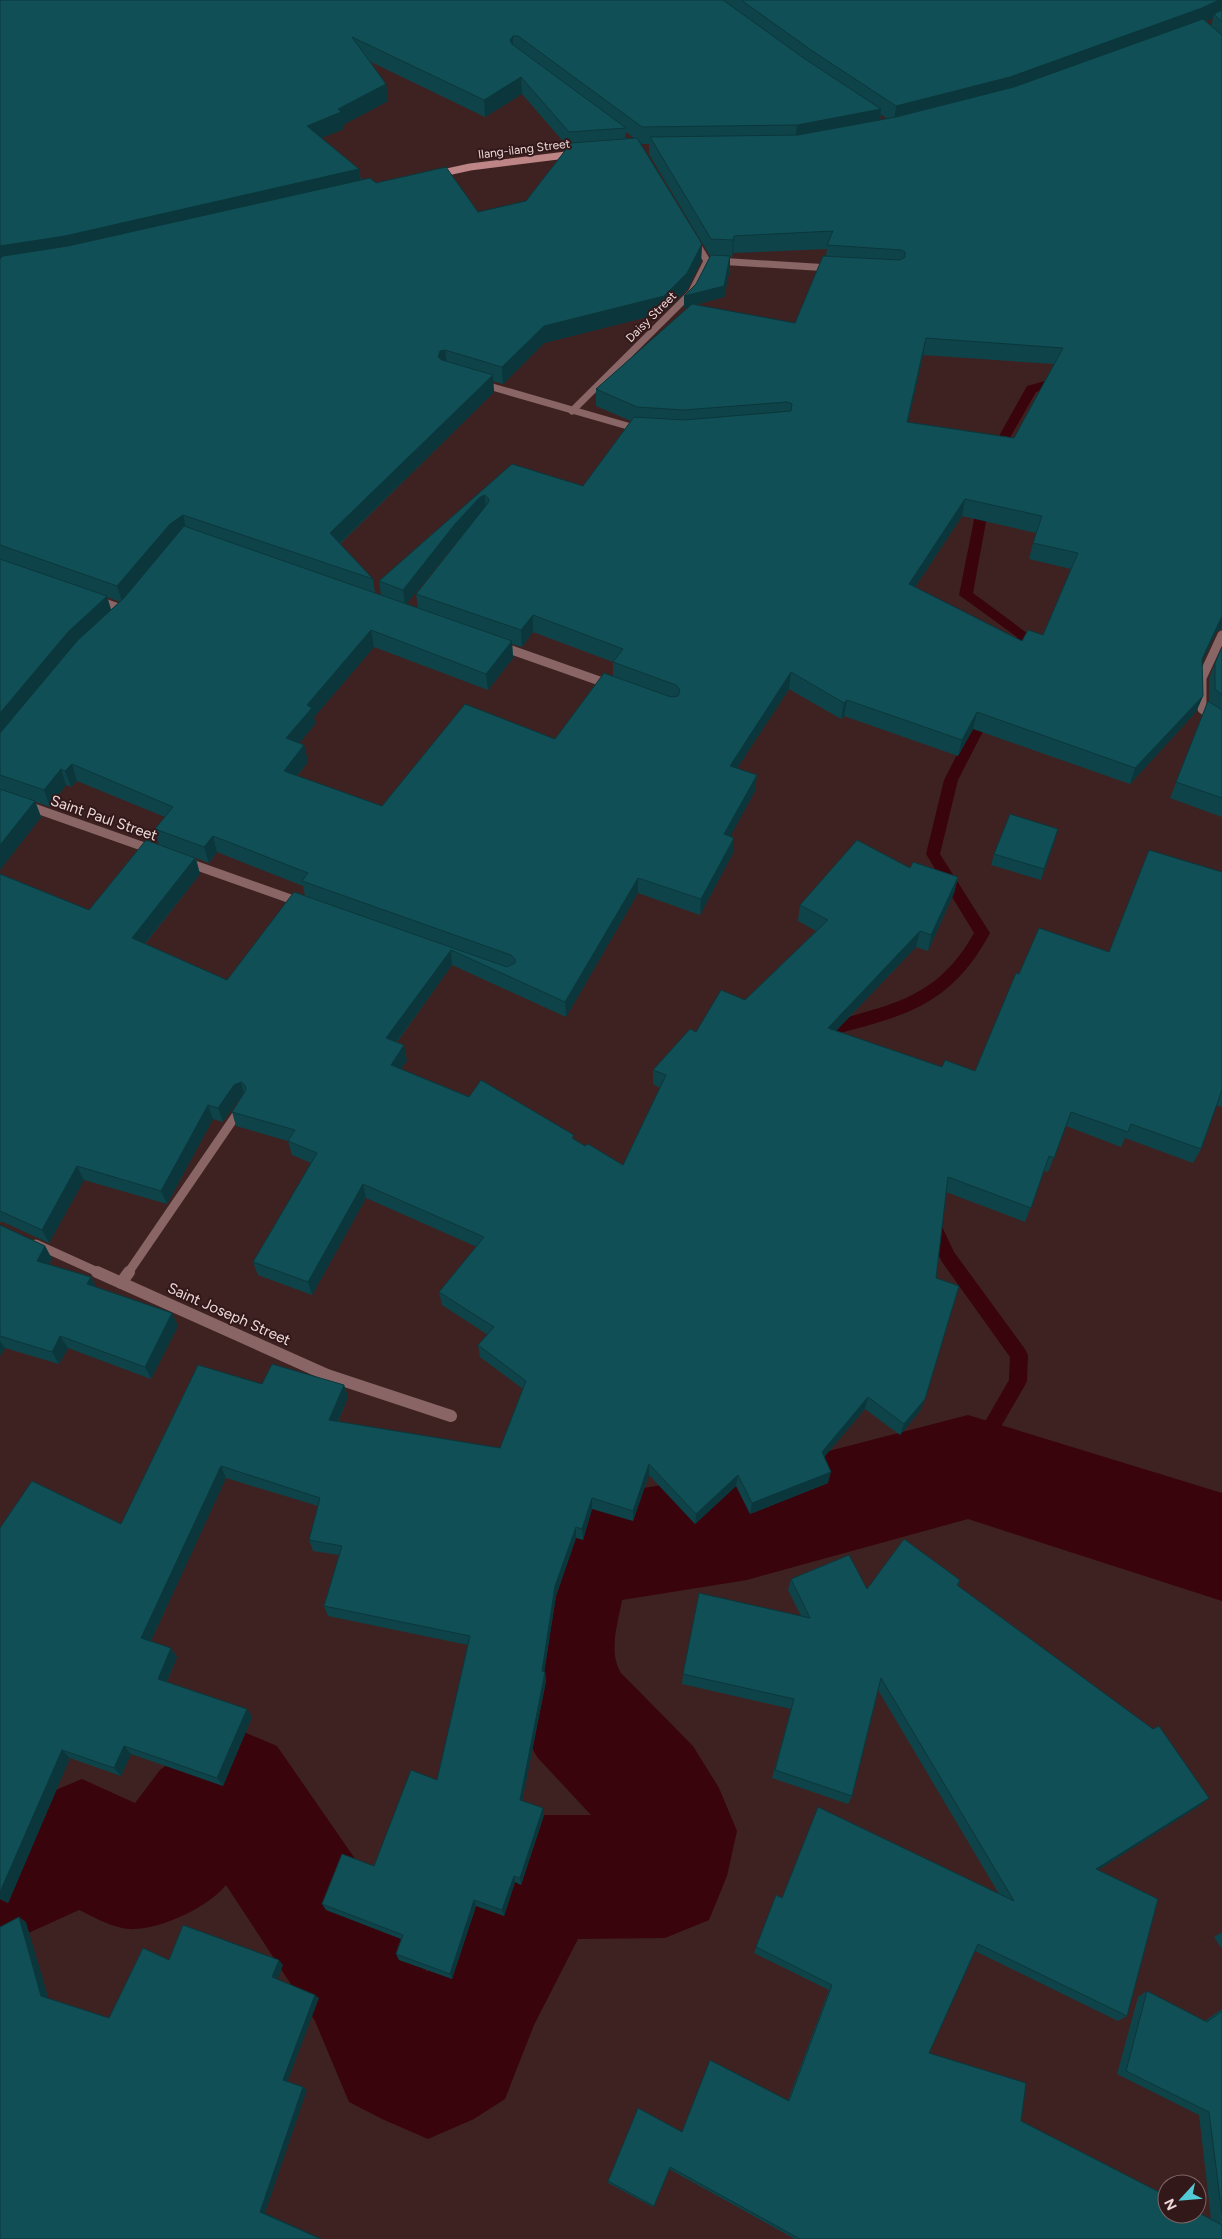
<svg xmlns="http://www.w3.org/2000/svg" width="1222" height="2239" viewBox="0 0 1222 2239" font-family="Figtree,sans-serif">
	<rect width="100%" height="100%" fill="#3e2222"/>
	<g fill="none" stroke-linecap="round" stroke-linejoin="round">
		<g fill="#39040b" fill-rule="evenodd">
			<path d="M 1063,376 L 1069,380 L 1067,383 L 1036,392 L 999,457 L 991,457 L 989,454 L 1027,386 Z"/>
			<path d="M 984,496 L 990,500 L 973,593 L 1031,636 L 1018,662 L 1013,664 L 1006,659 L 1017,637 L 959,595 L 978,500 Z"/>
			<path d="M 986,707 L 993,712 L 958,780 L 940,854 L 990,933 C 949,1010 899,1017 821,1038 L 815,1037 L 813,1032 L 815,1027 C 885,1004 934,1004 974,933 L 926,854 L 944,780 L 979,712 Z"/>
			<path d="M 931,1214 L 937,1216 L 954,1252 L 1025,1349 L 1028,1355 L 1027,1381 L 1024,1387 L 974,1473 L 968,1476 L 962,1473 L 959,1467 L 1009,1380 L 1010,1357 L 942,1262 L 923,1221 L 925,1216 Z"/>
		</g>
		<path fill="#39040b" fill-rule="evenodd" d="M 968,1415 L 1222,1493 L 1222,1601 L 968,1519 L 747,1580 L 622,1600 C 618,1623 608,1652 621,1673 L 693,1746 L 719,1788 L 737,1831 L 727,1876 L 709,1920 L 665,1938 L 578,1939 L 534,2025 L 505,2099 L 474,2119 L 428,2139 L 382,2119 L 349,2102 L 315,2021 L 226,1885 C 208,1908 151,1935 122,1928 C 107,1925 92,1916 79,1910 L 0,1946 L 0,1818 L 39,1797 L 82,1779 L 135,1803 L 160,1770 L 191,1746 L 234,1728 L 277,1746 L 405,1931 L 427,1972 L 452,1918 L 500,1833 L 544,1815 L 591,1815 L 537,1757 L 517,1720 L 499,1679 L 499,1636 L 509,1596 L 545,1513 L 585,1497 L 747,1472 Z"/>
		<path stroke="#896565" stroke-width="7" d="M 717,261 L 830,268"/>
		<g stroke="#896565" stroke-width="9">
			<path d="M 96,600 L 124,610"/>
			<path d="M 128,1273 L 241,1108"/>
		</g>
		<path stroke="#896565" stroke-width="12" d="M 121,1283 L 129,1272"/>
		<g stroke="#896565" stroke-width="7">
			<path d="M 482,384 L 638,429"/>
			<path d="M 572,411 L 691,293 L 707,261 L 695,241"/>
		</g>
		<g stroke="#896565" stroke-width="9">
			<path d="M 1222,635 L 1202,678 L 1202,709 L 1222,724"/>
			<path d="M 500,646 L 611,685"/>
			<path d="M 0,796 L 153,850"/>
			<path d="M 186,862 L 302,903"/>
			<path d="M 36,1244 L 100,1273"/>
		</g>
		<path stroke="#896565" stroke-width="12" d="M 97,1272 L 327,1375 L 451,1416"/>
		<path stroke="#bd8585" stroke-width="7" d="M 438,174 L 470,167 L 574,154"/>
	</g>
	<g fill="#0e4449" fill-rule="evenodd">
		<path d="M 0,0 L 1222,0 L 1222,629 L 1216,632 L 1202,662 L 1203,696 L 1196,712 L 1130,784 L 973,729 L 958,756 L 844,716 L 841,719 L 789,689 L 737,768 L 755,791 L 730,836 L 733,853 L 700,915 L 638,893 L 566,1017 L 452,965 L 397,1042 L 407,1060 L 401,1069 L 574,1139 L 585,1146 L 623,1165 L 660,1088 L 653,1084 L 653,1070 L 696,1032 L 745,1000 L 816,931 L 798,921 L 800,905 L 910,868 L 958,877 L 954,893 L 928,951 L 916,947 L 836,1031 L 942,1067 L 975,1071 L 1019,974 L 1109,952 L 1222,872 L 1222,1107 L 1216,1105 L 1201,1149 L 1193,1163 L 1125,1138 L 1121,1147 L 1066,1126 L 1048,1172 L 1044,1171 L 1025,1222 L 946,1192 L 920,1411 L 900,1435 L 865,1409 L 824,1457 L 828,1483 L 750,1514 L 736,1486 L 695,1524 L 649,1475 L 633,1521 L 592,1509 L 583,1540 L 576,1538 L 556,1596 L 544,1672 L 545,1672 L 546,1681 L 522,1801 L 544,1815 L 521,1885 L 515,1882 L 504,1916 L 476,1906 L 452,1979 L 399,1960 L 396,1954 L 401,1939 L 326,1910 L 322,1904 L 374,1866 L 437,1780 L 468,1645 L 328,1616 L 324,1606 L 339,1555 L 313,1551 L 309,1540 L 318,1506 L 226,1478 L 151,1641 L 177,1657 L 167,1682 L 247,1709 L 252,1717 L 223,1786 L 131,1754 L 121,1776 L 70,1758 L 8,1903 L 0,1899 L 0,1528 L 121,1524 L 262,1384 L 344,1385 L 348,1397 L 338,1422 L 500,1448 L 523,1389 L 480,1357 L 478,1345 L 488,1335 L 442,1305 L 439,1292 L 477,1247 L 366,1198 L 312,1295 L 258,1275 L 253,1262 L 311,1163 L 292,1155 L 288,1141 L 236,1126 L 232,1112 L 240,1099 L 239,1099 L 223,1122 L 213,1119 L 167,1204 L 84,1180 L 49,1243 L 3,1222 L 0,1222 L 0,874 L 89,910 L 159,845 L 155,829 L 165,817 L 77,781 L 71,787 L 66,785 L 50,807 L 2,790 L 35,801 L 41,817 L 0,870 ZM 1213,18 L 1211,26 L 1206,21 ZM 369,61 L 485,117 L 522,94 L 568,147 L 526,201 L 478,212 L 376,183 L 361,180 L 359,169 L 321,138 L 344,129 L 343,125 L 388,101 L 386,84 ZM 881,114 L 887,119 L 880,120 ZM 626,132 L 634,138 L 625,138 ZM 640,143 L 642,144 L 649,144 L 649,154 L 710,256 L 684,308 L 690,306 L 596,389 L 596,406 L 631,421 L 583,486 L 512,464 L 379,581 L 381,595 L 375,593 L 373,579 L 340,544 L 494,392 L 493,381 L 503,384 L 544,343 L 663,313 L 687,290 L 701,261 L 702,244 ZM 827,249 L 826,256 L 795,323 L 694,305 L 724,297 L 730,268 L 730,257 L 732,257 L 733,253 ZM 923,355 L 1054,364 L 1014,438 L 908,422 ZM 962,516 L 1036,533 L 1033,543 L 1029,559 L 1071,569 L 1043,635 L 1022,641 L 915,587 ZM 470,526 L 416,594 L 418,608 L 406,604 L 457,541 ZM 107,597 L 120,602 L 111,610 ZM 533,632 L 613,662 L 613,676 L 555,739 L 382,806 L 297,776 L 308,762 L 304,745 L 299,743 L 315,724 L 314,717 L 374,647 L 488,690 L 513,658 L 512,644 L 522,647 ZM 217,852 L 303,886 L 305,896 L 227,980 L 145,944 L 200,874 L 196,858 L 209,863 Z"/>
		<path d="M 1222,647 L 1222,817 L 1170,798 L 1208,701 L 1209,701 L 1209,679 L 1215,663 Z"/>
		<path d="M 1055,840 L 1041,880 L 991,865 L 994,854 Z"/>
		<path d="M 0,1225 L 45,1246 L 52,1259 L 49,1264 L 91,1277 L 96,1287 L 172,1313 L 178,1326 L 151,1379 L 68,1348 L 59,1364 L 5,1348 L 0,1356 Z"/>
		<path d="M 791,1579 L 867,1589 L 960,1580 L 958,1586 L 1209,1798 L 1199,1806 L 1098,1870 L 1127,2016 L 1118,2021 L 975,1951 L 929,2053 L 1021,2121 L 1211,2219 L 1199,2115 L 1117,2074 L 1138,1997 L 1147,1991 L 1205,2021 L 1222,2009 L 1222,2239 L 795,2239 L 669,2169 L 653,2207 L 608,2183 L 608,2181 L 682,2132 L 788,2100 L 829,1990 L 754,1953 L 776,1895 L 782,1898 L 999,1894 L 878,1690 L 852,1796 L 848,1804 L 772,1778 L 791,1709 L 682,1684 L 683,1674 L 801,1616 L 788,1590 Z"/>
		<path d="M 1222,1932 L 1222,1949 L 1214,1937 Z"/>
	</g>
	<g fill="#0b373c">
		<path d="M 1219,0 L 1222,0 L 1222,7 L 1220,14 L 1214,14 L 1213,18 L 1198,25 L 1007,94 L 894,123 L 896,106 Z"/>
		<path d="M 513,36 L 513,52 L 510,40 Z"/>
		<path d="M 521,77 L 522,94 L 485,117 L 484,100 Z"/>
		<path d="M 386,84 L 388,101 L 343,125 L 344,129 L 309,143 L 307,126 Z"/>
		<path d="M 881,109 L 879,126 L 795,142 L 797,125 Z"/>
		<path d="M 359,169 L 361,186 L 0,264 L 0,246 Z"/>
		<path d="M 734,236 L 733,253 L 732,257 L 733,240 Z"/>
		<path d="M 702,244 L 701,261 L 687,290 L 663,313 L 544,343 L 503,384 L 502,367 L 544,326 Z"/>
		<path d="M 730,256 L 730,268 L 724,297 L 684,308 L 684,296 Z"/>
		<path d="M 926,338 L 923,355 L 904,439 L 907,422 Z"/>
		<path d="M 445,350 L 447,367 L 438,357 L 440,351 Z"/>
		<path d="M 493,375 L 494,392 L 333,550 L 330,533 Z"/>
		<path d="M 485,495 L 486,512 L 481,514 L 457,541 L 405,606 L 403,590 L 455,524 L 480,497 Z"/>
		<path d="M 965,499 L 962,516 L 906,601 L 909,584 Z"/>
		<path d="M 183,515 L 187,532 L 122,602 L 117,586 L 170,524 Z"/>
		<path d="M 107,596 L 112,613 L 0,737 L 0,713 L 68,632 Z"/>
		<path d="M 533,615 L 533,632 L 522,647 L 521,630 Z"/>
		<path d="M 1222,616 L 1222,628 L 1216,632 L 1196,675 L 1202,659 Z"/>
		<path d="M 371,630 L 374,647 L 314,717 L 315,724 L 290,755 L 286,738 L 307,705 Z"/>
		<path d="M 512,641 L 513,658 L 488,690 L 486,674 Z"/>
		<path d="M 791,672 L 789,689 L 728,782 L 730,766 Z"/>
		<path d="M 1203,696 L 1196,712 L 1130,784 L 1135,768 Z"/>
		<path d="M 847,700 L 844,716 L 841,719 L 844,703 Z"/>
		<path d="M 977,712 L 973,729 L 958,756 L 962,740 Z"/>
		<path d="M 304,745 L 308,762 L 287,787 L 284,771 Z"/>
		<path d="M 72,764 L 77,781 L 71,787 L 65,771 Z"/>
		<path d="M 61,769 L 66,785 L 50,807 L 44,790 Z"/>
		<path d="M 757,775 L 755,791 L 723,850 L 724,834 Z"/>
		<path d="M 35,801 L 41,817 L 0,870 L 0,845 Z"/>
		<path d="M 1058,829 L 1055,840 L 1041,880 L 1044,869 Z"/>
		<path d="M 213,836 L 217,852 L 209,863 L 204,847 Z"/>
		<path d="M 734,838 L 733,853 L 700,915 L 701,899 Z"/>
		<path d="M 195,858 L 200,874 L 137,953 L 132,938 Z"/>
		<path d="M 958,877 L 954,893 L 928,951 L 931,935 Z"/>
		<path d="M 638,878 L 638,893 L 566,1017 L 565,1002 Z"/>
		<path d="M 920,931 L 916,947 L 825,1042 L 828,1028 Z"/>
		<path d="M 451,950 L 452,965 L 389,1052 L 386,1038 Z"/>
		<path d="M 404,1045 L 407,1060 L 394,1080 L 391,1065 Z"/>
		<path d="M 241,1082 L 245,1097 L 239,1099 L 223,1122 L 218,1108 L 234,1085 Z"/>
		<path d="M 208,1105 L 213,1119 L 167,1204 L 161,1191 Z"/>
		<path d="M 77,1166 L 84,1180 L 49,1243 L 42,1230 Z"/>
		<path d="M 363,1184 L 366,1198 L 312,1295 L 308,1282 Z"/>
		<path d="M 45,1246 L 52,1259 L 44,1274 L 37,1261 Z"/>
		<path d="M 91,1277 L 98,1290 L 87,1284 Z"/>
		<path d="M 172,1313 L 178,1326 L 151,1379 L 145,1367 Z"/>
		<path d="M 60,1336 L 68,1348 L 59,1364 L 52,1352 Z"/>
		<path d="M 0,1341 L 5,1348 L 0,1356 Z"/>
		<path d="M 344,1385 L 348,1397 L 333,1432 L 329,1420 Z"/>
		<path d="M 868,1397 L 865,1409 L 819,1463 L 822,1452 Z"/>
		<path d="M 925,1399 L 920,1411 L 900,1435 L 904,1424 Z"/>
		<path d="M 649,1464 L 649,1475 L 633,1521 L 633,1511 Z"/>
		<path d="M 221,1466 L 226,1478 L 148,1647 L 141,1638 Z"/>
		<path d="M 831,1472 L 828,1483 L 750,1514 L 752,1503 Z"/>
		<path d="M 738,1475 L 736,1486 L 695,1524 L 696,1514 Z"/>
		<path d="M 592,1498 L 592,1509 L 583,1540 L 582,1529 Z"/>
		<path d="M 576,1527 L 576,1538 L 556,1596 L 543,1680 L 542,1671 L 555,1586 Z"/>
		<path d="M 171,1648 L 177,1657 L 164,1688 L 158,1679 Z"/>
		<path d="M 545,1672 L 546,1681 L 521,1807 L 520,1800 Z"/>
		<path d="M 247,1709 L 252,1717 L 223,1786 L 217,1778 Z"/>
		<path d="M 124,1746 L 131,1754 L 121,1776 L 114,1768 Z"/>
		<path d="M 62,1750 L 70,1758 L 8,1903 L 0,1898 L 0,1892 Z"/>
		<path d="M 1209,1798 L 1199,1806 L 1088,1876 L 1096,1869 Z"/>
		<path d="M 543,1808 L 544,1815 L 521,1885 L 520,1878 Z"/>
		<path d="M 514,1876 L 515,1882 L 504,1916 L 502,1910 Z"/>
		<path d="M 474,1900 L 476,1906 L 452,1979 L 450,1974 Z"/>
		<path d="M 19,1917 L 26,1922 L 49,2000 L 41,1996 Z"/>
		<path d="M 279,1960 L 283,1965 L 277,1981 L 272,1977 Z"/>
		<path d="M 315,1995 L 319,1998 L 287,2083 L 283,2080 Z"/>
		<path d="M 303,2087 L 307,2090 L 265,2213 L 323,2239 L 321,2239 L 260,2212 Z"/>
	</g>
	<g fill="#104f55" stroke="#0b373c" fill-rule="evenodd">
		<path d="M 0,0 L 723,0 L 805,59 L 881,109 L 797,125 L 642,127 L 518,36 L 513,36 L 510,40 L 512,44 L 626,128 L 569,132 L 521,77 L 484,100 L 352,37 L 386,84 L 338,109 L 341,112 L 307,126 L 359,169 L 65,236 L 0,246 Z"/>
		<path d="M 741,0 L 1219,0 L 1202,8 L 1010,77 L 896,106 L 811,50 Z"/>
		<path d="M 1222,10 L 1222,22 L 1214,14 Z"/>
		<path d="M 1203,19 L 1222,35 L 1222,616 L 1202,659 L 1203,696 L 1135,768 L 977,712 L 962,740 L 847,700 L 844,703 L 791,672 L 730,766 L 757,775 L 724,834 L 734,838 L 701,899 L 638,878 L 565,1002 L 451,950 L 386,1038 L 404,1045 L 391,1065 L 469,1097 L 481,1080 L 574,1135 L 572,1138 L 585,1146 L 588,1144 L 623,1165 L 666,1075 L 653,1070 L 690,1029 L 696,1032 L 721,990 L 745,1000 L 828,920 L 800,905 L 857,840 L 910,868 L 913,862 L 958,877 L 931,935 L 920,931 L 828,1028 L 942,1067 L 945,1060 L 975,1071 L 1016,973 L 1019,974 L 1039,928 L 1109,952 L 1149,850 L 1222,872 L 1222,1090 L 1201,1149 L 1131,1124 L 1128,1132 L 1071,1112 L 1054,1158 L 1049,1156 L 1031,1208 L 948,1177 L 936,1278 L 959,1286 L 925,1399 L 904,1424 L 868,1397 L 822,1452 L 831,1472 L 752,1503 L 738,1475 L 696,1514 L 649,1464 L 633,1511 L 592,1498 L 582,1529 L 576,1527 L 555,1586 L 542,1671 L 545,1672 L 520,1800 L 543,1808 L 520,1878 L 514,1876 L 502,1910 L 474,1900 L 450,1974 L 396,1954 L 403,1935 L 322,1904 L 342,1854 L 374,1866 L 411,1770 L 437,1780 L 470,1636 L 324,1606 L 342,1546 L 309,1540 L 320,1498 L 221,1466 L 141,1638 L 171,1648 L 158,1679 L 247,1709 L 217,1778 L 124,1746 L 114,1768 L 62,1750 L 0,1892 L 0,1528 L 32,1481 L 121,1524 L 198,1365 L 262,1384 L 272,1364 L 344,1385 L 329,1420 L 500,1448 L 526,1381 L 478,1345 L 494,1327 L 439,1292 L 484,1237 L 363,1184 L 308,1282 L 253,1262 L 317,1153 L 288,1141 L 295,1130 L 232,1112 L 246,1090 L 245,1085 L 241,1082 L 234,1085 L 218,1108 L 208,1105 L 161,1191 L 77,1166 L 42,1230 L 0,1211 L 0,874 L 89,910 L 146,840 L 195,858 L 132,938 L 227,980 L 294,892 L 507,967 L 515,963 L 515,959 L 511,955 L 302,881 L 308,873 L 213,836 L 204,847 L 155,829 L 173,807 L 72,764 L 65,771 L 61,769 L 44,790 L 0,775 L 0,733 L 77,641 L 124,598 L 184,526 L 512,641 L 486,674 L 371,630 L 307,705 L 312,708 L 286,738 L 304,745 L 284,771 L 382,806 L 465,704 L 555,739 L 604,673 L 671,697 L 678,696 L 680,690 L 676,685 L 613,662 L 623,649 L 533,615 L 521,630 L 416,594 L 488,503 L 489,499 L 485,495 L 480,497 L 455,524 L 403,590 L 379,581 L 512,464 L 583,486 L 634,417 L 684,420 L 791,411 L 792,404 L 787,402 L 684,410 L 637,407 L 596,389 L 692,304 L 795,323 L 823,256 L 900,260 L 905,257 L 905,252 L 901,250 L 827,245 L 833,231 L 734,236 L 733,240 L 711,239 L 650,137 L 798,135 L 896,117 L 1014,87 ZM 926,338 L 1063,348 L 1014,438 L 907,422 ZM 965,499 L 1042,516 L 1033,543 L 1078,553 L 1043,635 L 1028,630 L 1022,641 L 909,584 Z"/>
		<path d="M 637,138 L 702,244 L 687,273 L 664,296 L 544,326 L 502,367 L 445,350 L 440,351 L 438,357 L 442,360 L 493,375 L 330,533 L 373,579 L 183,515 L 170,524 L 117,586 L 0,545 L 0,259 L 3,256 L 68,246 L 370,178 L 376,183 L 446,167 L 478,212 L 526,201 L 571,143 Z"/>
		<path d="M 711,255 L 730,256 L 724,286 L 684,296 L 696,284 Z"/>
		<path d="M 0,559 L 107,596 L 68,632 L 0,713 Z"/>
		<path d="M 1222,647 L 1222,695 L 1215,689 L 1215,663 Z"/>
		<path d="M 1208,701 L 1222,710 L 1222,798 L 1176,782 Z"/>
		<path d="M 0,789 L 35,801 L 0,845 Z"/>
		<path d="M 1010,814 L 1058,829 L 1044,869 L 994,854 Z"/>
		<path d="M 0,1225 L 45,1246 L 37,1261 L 91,1277 L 87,1284 L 172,1313 L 145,1367 L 60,1336 L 52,1352 L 0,1336 Z"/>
		<path d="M 904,1539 L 960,1580 L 957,1585 L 1153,1729 L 1159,1726 L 1209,1798 L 1096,1869 L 1158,1899 L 1127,2016 L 978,1944 L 929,2053 L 1026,2083 L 1021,2121 L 1167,2196 L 1167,2214 L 1197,2214 L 1197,2212 L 1222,2225 L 1222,2239 L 800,2239 L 670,2167 L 654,2206 L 608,2181 L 638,2108 L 682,2132 L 710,2060 L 789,2101 L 832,1985 L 756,1947 L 776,1895 L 782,1898 L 818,1807 L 1014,1901 L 881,1678 L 852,1796 L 775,1770 L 794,1699 L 683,1674 L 699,1593 L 810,1618 L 791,1579 L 849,1555 L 867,1589 Z"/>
		<path d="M 19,1917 L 41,1996 L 109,2018 L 143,1948 L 169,1960 L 183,1925 L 279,1960 L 272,1977 L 315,1995 L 283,2080 L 303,2087 L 260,2212 L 321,2239 L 0,2239 L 0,1927 Z"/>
		<path d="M 1147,1991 L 1207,2022 L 1222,2011 L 1222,2214 L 1209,2112 L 1126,2071 Z"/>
	</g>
	<g text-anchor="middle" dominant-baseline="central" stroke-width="4" stroke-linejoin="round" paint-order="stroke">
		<g font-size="12" fill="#edd9d9" stroke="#331819">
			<text transform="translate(524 149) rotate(-7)">Ilang-ilang Street</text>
			<text transform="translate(651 317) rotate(-45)">Daisy Street</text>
		</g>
		<g font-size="15" fill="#edd9d9" stroke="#331819">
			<text transform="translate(104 818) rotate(19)">Saint Paul Street</text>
			<text transform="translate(229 1314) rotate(24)">Saint Joseph Street</text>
		</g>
	</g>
	<g transform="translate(1182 2199) rotate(244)"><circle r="24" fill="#331819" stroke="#7d6566"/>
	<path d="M0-4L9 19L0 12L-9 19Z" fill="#52cbd7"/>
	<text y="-8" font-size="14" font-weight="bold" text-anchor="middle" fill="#edd9d9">N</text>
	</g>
</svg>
